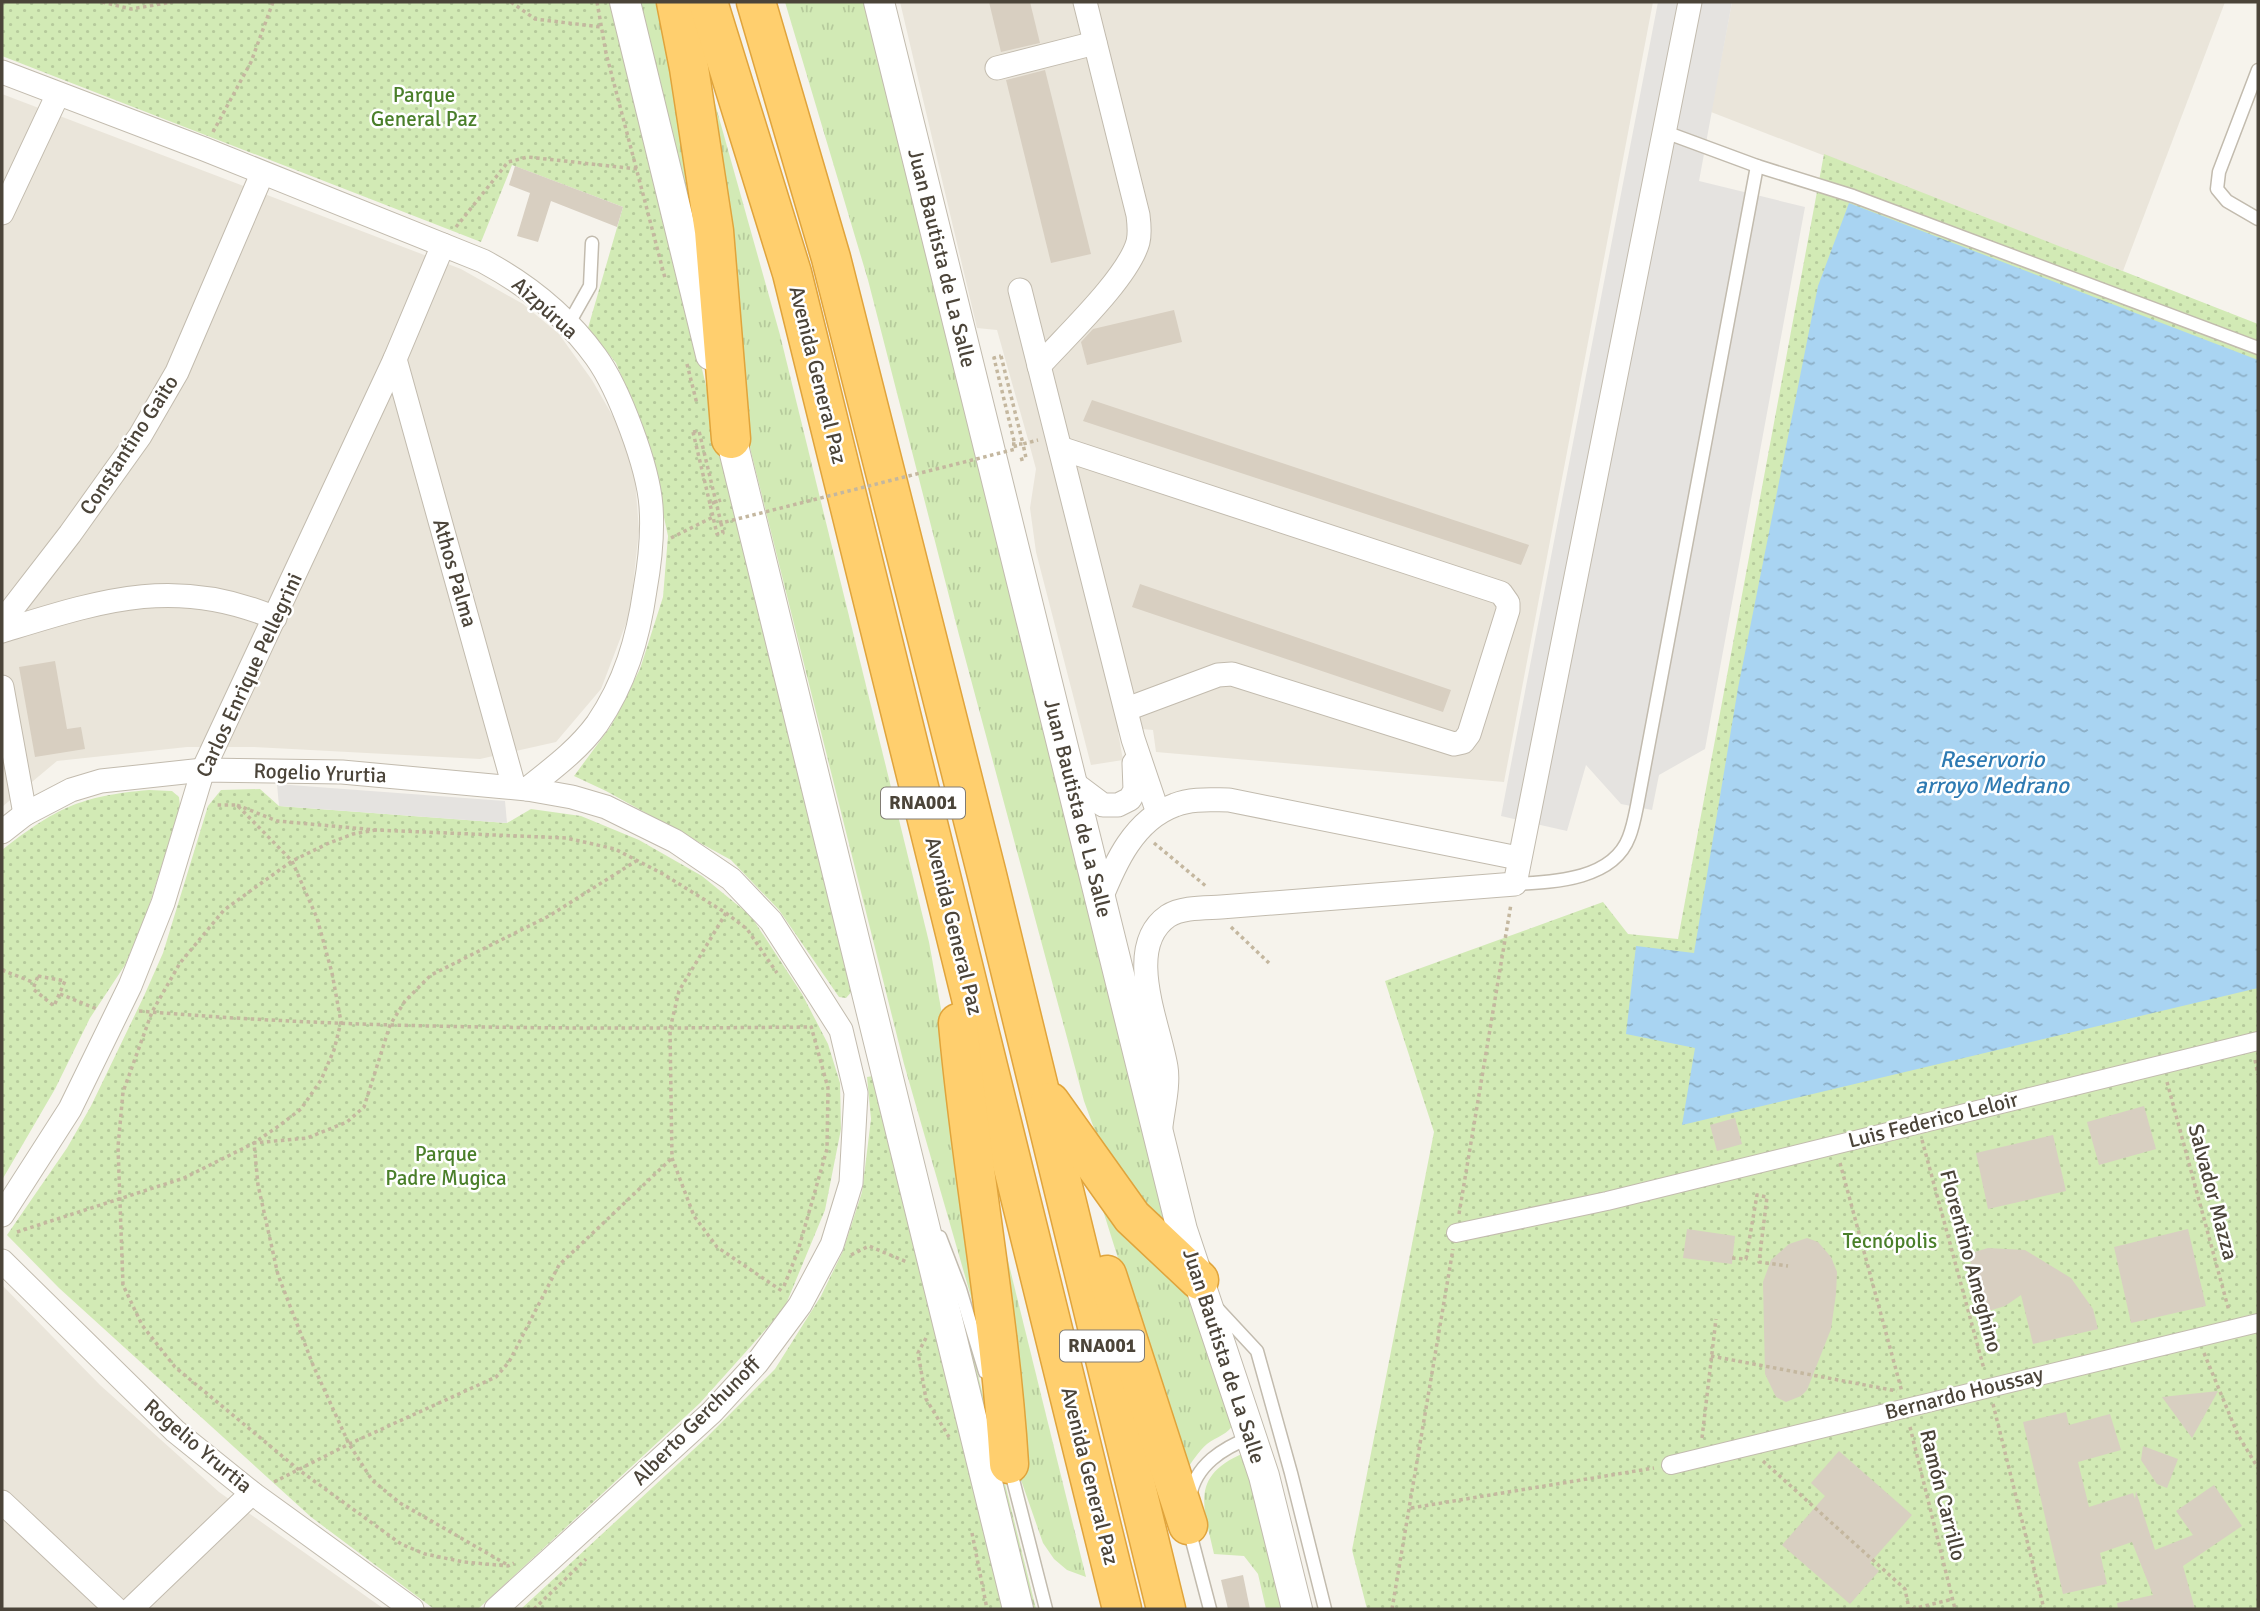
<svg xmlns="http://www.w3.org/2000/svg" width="2260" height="1611" viewBox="0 0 2260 1611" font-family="Signika,sans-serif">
	<defs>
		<pattern id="grass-tufts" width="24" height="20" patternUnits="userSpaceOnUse" patternTransform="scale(1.75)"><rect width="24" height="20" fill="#d2eab5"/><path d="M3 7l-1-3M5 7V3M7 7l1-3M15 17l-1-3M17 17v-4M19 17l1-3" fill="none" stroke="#b6ca9c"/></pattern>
		<pattern id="park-dots" width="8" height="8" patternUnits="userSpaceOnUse" patternTransform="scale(1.75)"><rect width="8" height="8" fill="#d2eab5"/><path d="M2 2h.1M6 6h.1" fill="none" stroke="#b6ca9c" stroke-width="1.8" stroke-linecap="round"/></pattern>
		<pattern id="water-ripples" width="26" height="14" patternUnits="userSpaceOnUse" patternTransform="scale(1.75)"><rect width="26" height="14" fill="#a9d4f2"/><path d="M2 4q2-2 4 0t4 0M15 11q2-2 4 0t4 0" fill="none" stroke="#8caec5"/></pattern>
	</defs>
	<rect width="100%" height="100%" fill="#f6f3ec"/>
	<g fill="#eae5da">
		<path d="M 900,2 L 1653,2 L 1504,782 L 1156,752 L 1153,730 L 1131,728 L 1118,732 L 1123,760 L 1091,765 L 1036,552 L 1030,508 L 1036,469 L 1029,443 L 997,330 L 977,328 Z"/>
		<path d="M 1732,2 L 2225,2 L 2123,271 L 1711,112 Z"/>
		<path d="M 2,94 L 461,269 L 523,304 L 559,334 L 592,380 L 623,434 L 635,479 L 639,530 L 630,613 L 601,689 L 556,742 L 480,759 L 254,747 L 187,747 L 57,761 L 2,807 Z"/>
		<path d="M 2,1285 L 100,1385 L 219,1492 L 384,1609 L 2,1609 Z"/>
	</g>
	<g fill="url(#grass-tufts)">
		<path d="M 638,2 L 662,2 L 707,275 Z"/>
		<path d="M 785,2 L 865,2 L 1169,1235 L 1099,1142 L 1084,1101 L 959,635 L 868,280 Z"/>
		<path d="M 705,68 L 780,335 L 929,942 L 947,1042 L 988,1356 L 904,1064 L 745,428 Z"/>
		<path d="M 992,1196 L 1086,1577 L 1067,1570 L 1054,1559 L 1043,1543 L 1021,1480 Z"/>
		<path d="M 1101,1204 L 1185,1288 L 1192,1301 L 1234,1423 C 1229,1434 1216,1437 1207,1444 C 1198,1452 1192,1462 1185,1472 Z"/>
		<path d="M 971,1347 L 1036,1609 L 1031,1609 L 967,1348 Z"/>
		<path d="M 1244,1453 L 1285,1609 L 1266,1609 L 1258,1574 L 1244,1556 L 1214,1554 C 1203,1505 1190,1476 1244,1453 Z"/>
	</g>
	<g fill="url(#park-dots)">
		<path d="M 2,2 L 612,2 L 854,989 L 846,998 L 839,997 L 779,910 L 731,860 L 606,791 L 574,776 L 611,726 L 640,669 L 663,597 L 668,536 L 653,466 L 626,387 L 616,363 L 588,328 L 623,207 L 512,165 L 481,242 L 2,56 Z"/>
		<path d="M 1824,154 L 2258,324 L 2258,1609 L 1367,1609 L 1352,1550 L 1434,1132 L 1385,981 L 1603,902 L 1628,934 L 1678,939 Z"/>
		<path d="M 260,789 L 279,806 L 507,823 L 531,809 L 581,816 L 639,840 L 702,876 L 751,916 L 802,994 L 828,1044 L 840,1083 L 841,1129 L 825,1210 L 784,1309 L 700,1403 L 478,1609 L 434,1609 L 311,1517 L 59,1288 L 7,1235 L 67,1148 L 91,1106 L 144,996 L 163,953 L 208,806 L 221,790 Z"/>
		<path d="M 149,790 L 172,791 L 179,797 L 180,807 L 144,922 L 125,965 L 90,1018 L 55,1089 L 2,1180 L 2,850 C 56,808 80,796 149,790 Z"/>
		<path d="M 873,1076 L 1005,1609 L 521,1609 L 706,1438 L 775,1369 L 821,1296 L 843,1251 L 862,1192 L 871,1119 L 867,1077 Z"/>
	</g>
	<g fill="#e5e3e0">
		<path d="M 1658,2 L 1732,2 L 1699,181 L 1805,207 L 1705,749 L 1659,775 L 1652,810 L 1621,804 L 1586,765 L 1567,831 L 1501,816 Z"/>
		<path d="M 277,784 L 505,801 L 507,823 L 279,806 Z"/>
	</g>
	<path fill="url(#water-ripples)" d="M 1849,203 L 2258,360 L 2258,988 L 1682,1125 L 1695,1048 L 1626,1034 L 1636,946 L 1694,953 L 1738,688 L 1818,286 Z"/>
	<g fill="#d8cfc1">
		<path d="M 989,2 L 1030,2 L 1040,43 L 1001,52 Z"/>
		<path d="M 1045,70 L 1091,254 L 1051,263 L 1006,80 Z"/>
		<path d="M 515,166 L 623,207 L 617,227 L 551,201 L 538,242 L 517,236 L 530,193 L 509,185 Z"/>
		<path d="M 1174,310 L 1182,342 L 1087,365 L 1081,342 L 1093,329 Z"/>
		<path d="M 1092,400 L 1529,545 L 1521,565 L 1083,421 Z"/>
		<path d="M 1140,584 L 1451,690 L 1443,712 L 1132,607 Z"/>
		<path d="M 55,661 L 67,729 L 81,727 L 85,749 L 35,757 L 19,667 Z"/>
		<path d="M 2144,1106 L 2156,1149 L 2099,1165 L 2087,1122 Z"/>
		<path d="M 1735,1118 L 1742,1144 L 1717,1151 L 1710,1125 Z"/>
		<path d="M 2053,1135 L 2066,1191 L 1988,1209 L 1976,1153 Z"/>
		<path d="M 1687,1229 L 1735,1236 L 1732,1264 L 1683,1258 Z"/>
		<path d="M 2188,1229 L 2206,1306 L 2131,1323 L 2114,1247 Z"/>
		<path d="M 1807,1238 L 1818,1242 L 1831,1257 L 1837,1272 L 1836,1294 L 1831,1329 L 1807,1390 L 1801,1396 L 1786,1402 L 1776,1397 L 1765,1374 L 1763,1282 L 1771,1260 L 1789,1244 Z"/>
		<path d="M 1988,1248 L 2025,1250 L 2071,1278 L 2093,1309 L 2098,1329 L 2033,1344 L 2021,1295 L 2005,1306 L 1985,1312 L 1968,1254 Z"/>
		<path d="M 2218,1391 L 2192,1438 L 2162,1397 Z"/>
		<path d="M 2066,1412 L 2069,1425 L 2110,1414 L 2121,1450 L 2078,1462 L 2089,1507 L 2133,1493 L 2135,1499 L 2136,1491 L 2155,1550 L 2193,1535 L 2176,1511 L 2214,1485 L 2242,1526 L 2183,1566 L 2195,1609 L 2118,1609 L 2117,1603 L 2153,1595 L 2132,1542 L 2100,1553 L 2107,1584 L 2063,1594 L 2023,1422 Z"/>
		<path d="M 2143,1446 L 2178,1459 L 2167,1488 L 2157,1484 L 2141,1460 Z"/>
		<path d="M 1839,1451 L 1912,1515 L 1870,1563 L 1879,1571 L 1850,1604 L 1782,1545 L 1825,1496 L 1811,1483 Z"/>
		<path d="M 1243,1575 L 1250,1609 L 1228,1609 L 1221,1580 Z"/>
	</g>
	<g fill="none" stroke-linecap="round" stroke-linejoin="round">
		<defs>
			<g id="service">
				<path d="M 2258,70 L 2219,172 L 2217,189 L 2227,201 L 2258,219"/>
				<path d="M 1665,132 L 1757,166 L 1853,196 L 2258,348"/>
				<path d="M 568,325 L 590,286 L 592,243"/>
				<path d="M 1515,884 C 1553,882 1613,880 1629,837 C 1633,827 1635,816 1637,806 L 1757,166"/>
				<path d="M 940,1237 L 960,1289 L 985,1372"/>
				<path d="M 1217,1308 L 1257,1351 L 1291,1473 L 1325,1609"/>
				<path d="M 1010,1468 L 1046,1609"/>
				<path d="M 1190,1497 C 1195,1465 1223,1448 1251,1437"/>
				<path d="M 1189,1529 L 1210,1609"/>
			</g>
			<g id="pedestrian">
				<path d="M 1456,1233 L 1607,1201 L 2258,1041"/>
				<path d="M 1671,1465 L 2258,1323"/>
			</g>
			<g id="minor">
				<path d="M 997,68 L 1095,43"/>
				<path d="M 2,72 L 204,149 L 483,261 C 526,284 567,317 596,357 C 619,389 648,466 651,506 C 653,534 650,562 645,590 C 638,639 625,683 597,724 C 578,750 552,769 527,789"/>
				<path d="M 2,213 L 58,94"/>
				<path d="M 1020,290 L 1133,739 L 1158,813"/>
				<path d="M 395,359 L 514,787"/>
				<path d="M 1039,366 C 1066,336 1128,278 1138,242 C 1140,234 1139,223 1138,215 L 1085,2"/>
				<path d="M 1060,448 L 1501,593 L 1508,603 L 1508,610 L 1469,734 L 1463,742 L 1454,744 L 1232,674 L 1218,675 L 1127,709"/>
				<path d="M 2,622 L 70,534 L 140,436 L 177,372 L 262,174"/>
				<path d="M 2,631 C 100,601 175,575 275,618"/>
				<path d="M 2,687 L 25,814"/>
				<path d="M 1071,781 L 1103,805 L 1118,805 L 1130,799 L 1135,790 L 1134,763"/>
				<path d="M 2,832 L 25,814 L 71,790 L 101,781 L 203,770 L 342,772 L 527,789 L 572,797 L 606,807 L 675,841 L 731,879 L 771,921 L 820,997 L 841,1030 L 856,1093 L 851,1183 L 832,1245 L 800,1305 L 757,1363 L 712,1412 L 496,1609"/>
				<path d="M 1100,901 C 1115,863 1134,820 1175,805 C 1192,798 1212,800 1229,800 L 1518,858"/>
				<path d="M 1161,1126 C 1163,1108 1169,1085 1166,1067 C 1159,1024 1123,947 1168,916 C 1182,907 1205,908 1221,907 L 1515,884 L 1690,2"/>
				<path d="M 2,1215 L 70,1109 L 130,986 L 163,903 L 203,770 L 395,359 L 443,245"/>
				<path d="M 2,1261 L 175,1431 L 252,1493 L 412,1609"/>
				<path d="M 2,1502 L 116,1609"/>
				<path d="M 131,1609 L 252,1493"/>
			</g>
			<g id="tertiary">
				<path d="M 625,2 L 711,355"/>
				<path d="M 879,2 L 1182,1230 L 1264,1476 L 1297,1609"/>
				<path d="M 726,417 L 1018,1609"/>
			</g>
			<g id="motorway">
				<path d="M 676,2 L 689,68 L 714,231 L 731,439"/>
				<path d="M 708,2 L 792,273 L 1122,1609"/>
				<path d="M 756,2 L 831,258 L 987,875 L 1166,1609"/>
				<path d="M 958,1023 C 971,1171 1000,1316 1009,1464"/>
				<path d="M 1050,1102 L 1132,1217 L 1199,1280"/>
				<path d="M 1107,1275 L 1188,1525"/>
			</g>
		</defs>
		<use href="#service" stroke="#c2bbae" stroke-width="15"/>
		<use href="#pedestrian" stroke="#c2bbae" stroke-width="20"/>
		<use href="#minor" stroke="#c2bbae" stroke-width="25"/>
		<use href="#tertiary" stroke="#c2bbae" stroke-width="32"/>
		<use href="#motorway" stroke="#e0a43c" stroke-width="41"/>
		<g stroke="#c4b79f" stroke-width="3.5" stroke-dasharray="3.5 3.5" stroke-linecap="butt">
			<path d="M 102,2 L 131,9 L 172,2"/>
			<path d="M 511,2 L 535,19 L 601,27"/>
			<path d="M 597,2 L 606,53 L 665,278"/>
			<path d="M 213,132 L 251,62 L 273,2"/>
			<path d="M 456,227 L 508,162 L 528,157 L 637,169"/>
			<path d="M 1001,356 L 1023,444 L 1038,440"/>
			<path d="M 687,364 L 697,404"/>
			<path d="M 693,432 L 710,504"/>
			<path d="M 1012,444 L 1023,444 L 1026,458 L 1019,460 L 1018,458"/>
			<path d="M 721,523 L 723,533 L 717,534 L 710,504 L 721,500"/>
			<path d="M 671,538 L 713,517"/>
			<path d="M 237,805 L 277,821 L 376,830 L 566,838 L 615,849 L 663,874 L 726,913 L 747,929 L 777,973"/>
			<path d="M 376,830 L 353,834 L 329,843 L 292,861 L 224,910 L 180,963 L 152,1012 L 123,1092 L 118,1147 L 123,1285 L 142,1325 L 175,1367 L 299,1470 L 401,1544 L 425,1554 L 464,1562 L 508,1566 L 514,1563"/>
			<path d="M 1154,843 L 1207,887"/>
			<path d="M 726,913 L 679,991 L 670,1029 L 672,1158 L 694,1216 L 717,1247 L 782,1291"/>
			<path d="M 1231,927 L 1269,963"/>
			<path d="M 2,970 L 35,983"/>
			<path d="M 38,976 L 65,981 L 54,1006 L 33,989 Z"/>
			<path d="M 60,994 L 97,1009"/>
			<path d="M 139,1011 C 362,1030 588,1029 812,1027"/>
			<path d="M 2255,1060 L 2258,1075"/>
			<path d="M 2167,1082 L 2229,1311"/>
			<path d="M 1922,1140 L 1984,1369"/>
			<path d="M 1840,1163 L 1902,1392"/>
			<path d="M 1459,1214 L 1511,904"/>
			<path d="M 17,1232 L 184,1178 L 254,1143 L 280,1125 L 301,1109 L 321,1080 L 334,1050 L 341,1022 L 332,973 L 317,918 L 292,861 L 237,805 L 215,805"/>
			<path d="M 851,1255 L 869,1246 L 907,1262"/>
			<path d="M 1732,1258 L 1746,1259 L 1757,1195 L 1767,1197 L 1759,1262 L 1788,1266"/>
			<path d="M 784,1286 L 798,1251 L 827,1149 L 828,1088 L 811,1026"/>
			<path d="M 926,1338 L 918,1353 L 926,1399 L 949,1437"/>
			<path d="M 2204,1353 L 2238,1435 L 2258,1468"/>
			<path d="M 1711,1356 L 1897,1391"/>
			<path d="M 1993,1404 L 2044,1609"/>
			<path d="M 1910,1427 L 1955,1609"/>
			<path d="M 1702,1438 L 1716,1319"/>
			<path d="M 1763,1461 L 1905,1589 L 1909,1609"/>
			<path d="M 274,1482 L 349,1444 L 496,1377 L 509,1362 L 559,1265 L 672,1158"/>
			<path d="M 1411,1508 L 1654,1468"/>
			<path d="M 972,1533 L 987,1609"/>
			<path d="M 506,1564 L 400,1503 L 372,1480 L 349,1444 L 313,1365 L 278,1275 L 258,1185 L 254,1143 L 307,1138 L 347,1122 L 364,1107 L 390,1025 L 405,1001 L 431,975 L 549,916 L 636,861"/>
			<path d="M 534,1609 L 586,1559"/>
			<path d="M 1392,1609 L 1453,1249"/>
			<path d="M 1912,1609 L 1953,1599"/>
		</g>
		<use href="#service" stroke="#fff" stroke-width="12"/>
		<use href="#pedestrian" stroke="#fff" stroke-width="18"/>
		<use href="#minor" stroke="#fff" stroke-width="23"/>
		<use href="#tertiary" stroke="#fff" stroke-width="30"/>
		<use href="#motorway" stroke="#ffcf6e" stroke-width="38"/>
		<path stroke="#c4b79f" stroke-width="3.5" stroke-dasharray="3.5 3.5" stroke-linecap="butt" d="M 693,432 L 699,431 L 721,523 L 1016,449 L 994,358 L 1001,356"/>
	</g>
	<g text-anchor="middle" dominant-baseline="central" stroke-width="5" stroke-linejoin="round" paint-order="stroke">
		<g fill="#fff" stroke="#817c74" stroke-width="2">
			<rect x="881" y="787.5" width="84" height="31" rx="5"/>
			<rect x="1060" y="1330.5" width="84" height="31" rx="5"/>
		</g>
		<g font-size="19" font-weight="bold" fill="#4b4439">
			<text x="923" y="803">RNA001</text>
			<text x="1102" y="1346">RNA001</text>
		</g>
		<g font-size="21" fill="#4a7f2a" stroke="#fff">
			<text x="424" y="95">Parque<tspan x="424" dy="24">General Paz</tspan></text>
			<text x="446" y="1154">Parque<tspan x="446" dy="24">Padre Mugica</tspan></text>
			<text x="1890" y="1241">Tecnópolis</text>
		</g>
		<g font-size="21" fill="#4b4439" stroke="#fff">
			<text transform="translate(942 258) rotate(76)">Juan Bautista de La Salle</text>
			<text transform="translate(545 308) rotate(42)">Aizpúrua</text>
			<text transform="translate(818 375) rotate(76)">Avenida General Paz</text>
			<text transform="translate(129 445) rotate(-57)">Constantino Gaito</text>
			<text transform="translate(455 573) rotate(74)">Athos Palma</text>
			<text transform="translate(249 675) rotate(-65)">Carlos Enrique Pellegrini</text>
			<text transform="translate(320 773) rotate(2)">Rogelio Yrurtia</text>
			<text transform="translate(1078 808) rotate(76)">Juan Bautista de La Salle</text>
			<text transform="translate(954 926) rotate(76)">Avenida General Paz</text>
			<text transform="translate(1933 1120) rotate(-14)">Luis Federico Leloir</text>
			<text transform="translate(2213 1192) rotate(75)">Salvador Mazza</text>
			<text transform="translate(1971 1261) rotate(75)">Florentino Ameghino</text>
			<text transform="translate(1224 1356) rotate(72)">Juan Bautista de La Salle</text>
			<text transform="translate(1964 1393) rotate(-14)">Bernardo Houssay</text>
			<text transform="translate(696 1421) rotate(-45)">Alberto Gerchunoff</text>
			<text transform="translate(198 1446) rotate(40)">Rogelio Yrurtia</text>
			<text transform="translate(1090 1476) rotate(76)">Avenida General Paz</text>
			<text transform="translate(1943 1495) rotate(76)">Ramón Carrillo</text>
		</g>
		<g font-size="23" font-style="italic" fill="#2e7ab2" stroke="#fff">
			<text x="1992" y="759">Reservorio<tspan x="1992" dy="26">arroyo Medrano</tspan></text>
		</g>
	</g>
	<rect width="2260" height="1611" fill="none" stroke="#4b4439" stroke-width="7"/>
</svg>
